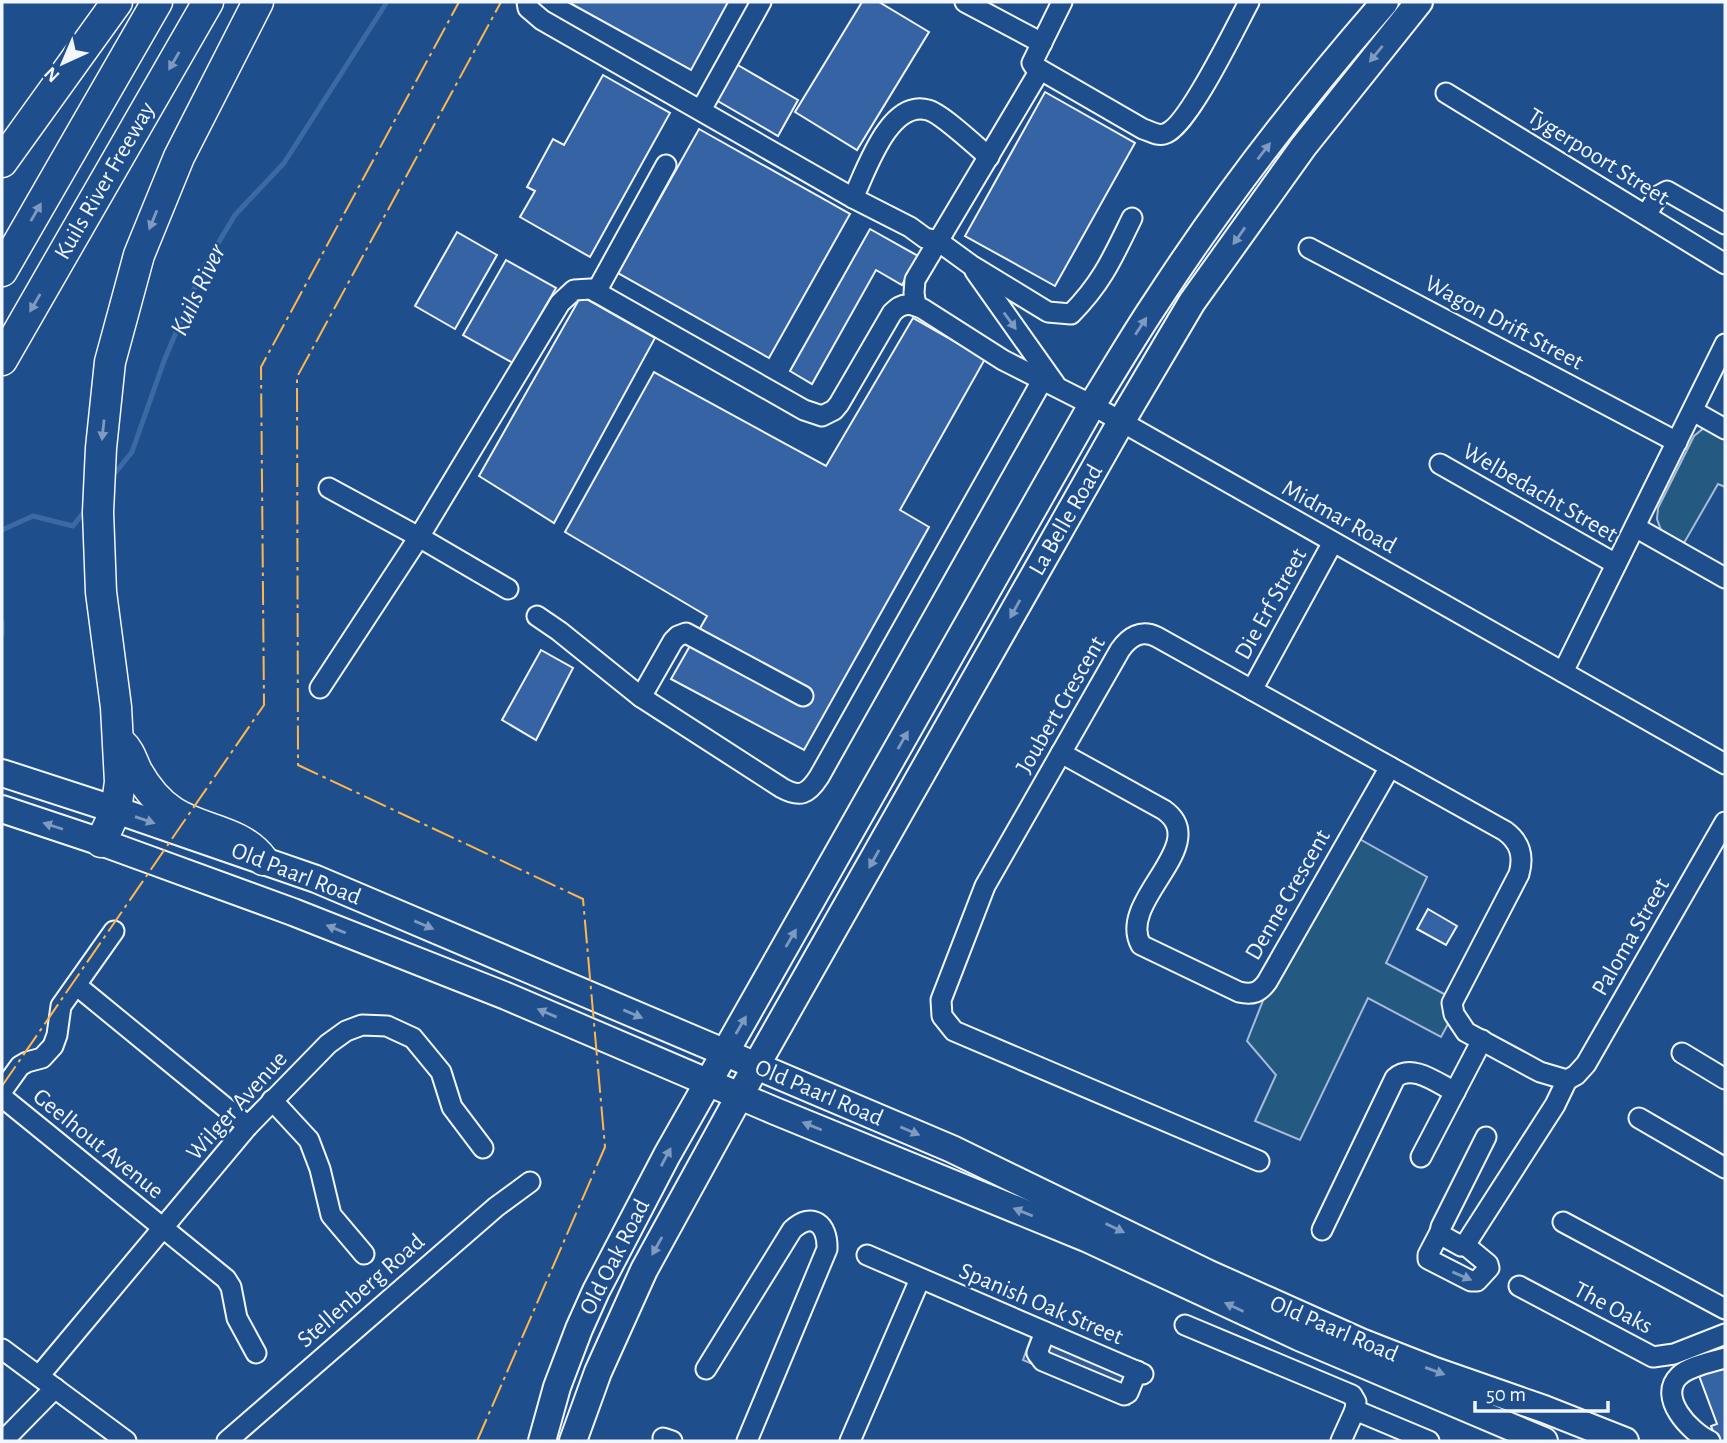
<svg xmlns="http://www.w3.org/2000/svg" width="1727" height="1443" viewBox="0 0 1727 1443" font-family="'Alegreya Sans',sans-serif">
	<rect width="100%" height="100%" fill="#1f4e8c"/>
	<g fill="#245a82" stroke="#a8bbd7" stroke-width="2">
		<path d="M 1704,428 L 1725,436 L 1725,487 L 1718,484 L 1684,543 L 1661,530 L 1657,519 L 1658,508 L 1694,436 Z"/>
		<path d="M 1356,837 L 1427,877 L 1386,963 L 1446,995 L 1449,1022 L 1441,1037 L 1368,998 L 1300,1140 L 1255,1121 L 1276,1075 L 1247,1041 L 1266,993 Z"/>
	</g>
	<path fill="#305b95" stroke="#a8bbd7" stroke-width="2" d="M 1032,1335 L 1139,1382 L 1129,1405 L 1023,1360 Z"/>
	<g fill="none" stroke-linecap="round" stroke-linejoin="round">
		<g stroke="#3b69a3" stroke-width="5">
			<path d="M 111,478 L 132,452 L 164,361 L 202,270 L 235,215 L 284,163 L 387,2"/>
			<path d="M 2,530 L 33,516 L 73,526 L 87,508"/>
			<path d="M 2,622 L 2,634"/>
		</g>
	</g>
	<g fill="#3563a3" stroke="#f2f6ff" stroke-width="2">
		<path d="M 568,2 L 728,2 L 691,70 Z"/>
		<path d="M 862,2 L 879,2 L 929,32 L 857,150 L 795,112 Z"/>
		<path d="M 736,64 L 798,100 L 778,136 L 716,100 Z"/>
		<path d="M 603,75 L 670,113 L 590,257 L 520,217 L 535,191 L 527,187 L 553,139 L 564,145 Z"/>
		<path d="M 1045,92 L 1135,143 L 1055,286 L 965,236 Z"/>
		<path d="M 699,129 L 850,214 L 769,358 L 618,273 Z"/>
		<path d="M 870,229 L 918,256 L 902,285 L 876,270 L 812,384 L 790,371 Z"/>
		<path d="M 457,232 L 497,255 L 455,329 L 415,306 Z"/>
		<path d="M 506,260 L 556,288 L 513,363 L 463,335 Z"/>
		<path d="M 581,296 L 655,338 L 554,523 L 479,476 Z"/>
		<path d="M 913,318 L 985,359 L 900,510 L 929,527 L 804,750 L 671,679 L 707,616 L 565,532 L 654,372 L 826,466 Z"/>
		<path d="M 541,650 L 573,668 L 536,740 L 502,720 Z"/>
		<path d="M 1428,909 L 1457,926 L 1446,945 L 1417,929 Z"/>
		<path d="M 1725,1363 L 1725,1441 L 1717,1441 L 1711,1426 L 1717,1424 L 1698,1373 Z"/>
	</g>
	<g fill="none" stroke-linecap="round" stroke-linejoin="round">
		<defs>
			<g id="minor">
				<path d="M 527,2 L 528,8 L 542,20 L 853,198 L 910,227 L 925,238 L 938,241 L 971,265 L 1048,312 L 1071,314 C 1102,283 1113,257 1132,218"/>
				<path d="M 965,2 L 1042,43"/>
				<path d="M 1062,2 L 1032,63 L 1034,66 L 1143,129 C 1150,131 1157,136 1164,134 C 1187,129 1236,26 1249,2"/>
				<path d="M 1446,93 L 1725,264"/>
				<path d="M 701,110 L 761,2"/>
				<path d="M 853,198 C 866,171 889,99 928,110 C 941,113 977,147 989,157"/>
				<path d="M 1646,215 L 1658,196 L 1667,191 L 1725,224"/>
				<path d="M 1309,248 L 1677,442"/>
				<path d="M 975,271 L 1055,384"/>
				<path d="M 596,292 L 666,165"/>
				<path d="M 916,306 L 914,293 L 915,280 L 1040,70"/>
				<path d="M 1693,411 L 1725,429"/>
				<path d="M 1440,464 L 1616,564"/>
				<path d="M 329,488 L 419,537 L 508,589"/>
				<path d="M 1635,527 L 1725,578"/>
				<path d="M 537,616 L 559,631 L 641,697 L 782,788 C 800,798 808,794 819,777 L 1043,379"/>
				<path d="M 1563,672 L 1725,344"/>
				<path d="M 320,688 L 419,537 L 560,303 L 574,290 L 591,289 L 804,410 L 822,416 L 834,410 L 839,404 L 892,313 C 902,302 911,303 923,309 L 1003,360 L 1092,405 L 1725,764"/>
				<path d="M 1252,690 L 1333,542"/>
				<path d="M 641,697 L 673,641 L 678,636 L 686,633 L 803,696"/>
				<path d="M 1061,753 L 1164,810 C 1213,845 1116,901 1141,945 L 1239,992 C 1252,995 1259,993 1267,982 L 1390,767"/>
				<path d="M 76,985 L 248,1126"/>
				<path d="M 1682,1053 L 1725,1079"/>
				<path d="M 2,1091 L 20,1066 L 27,1062 L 42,1058 L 53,1046 L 57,1035 L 61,1006 L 114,931"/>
				<path d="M 2,1097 L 226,1279 L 231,1287 L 237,1318 L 256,1353"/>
				<path d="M 272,1100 L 309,1140 L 320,1169 L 331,1215 L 364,1254"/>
				<path d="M 1639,1118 L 1725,1168"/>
				<path d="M 1486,1137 L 1441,1227 L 1440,1232 L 1443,1236 L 1461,1246 L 1467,1242 L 1555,1105 L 1567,1080"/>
				<path d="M 1421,1157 L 1482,1040"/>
				<path d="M 1259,1161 L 954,1031 L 942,1016 L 941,1000 L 985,886 L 1120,650 C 1129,637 1141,629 1157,637 L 1505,831 C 1520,842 1524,856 1519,874 L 1452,1003 L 1454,1014 L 1466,1032 L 1540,1072 L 1567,1080 L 1576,1075 L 1586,1064 L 1725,822"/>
				<path d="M 1563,1222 L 1725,1309"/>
				<path d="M 1322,1230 L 1395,1078 C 1412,1063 1437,1083 1455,1092"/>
				<path d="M 1440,1232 L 1428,1255 L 1428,1259 L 1471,1281 L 1477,1281 L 1489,1268 L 1488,1264 L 1465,1245"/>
				<path d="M 867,1255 L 1143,1374"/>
				<path d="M 1519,1286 L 1653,1357 L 1674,1354 L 1725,1334"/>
				<path d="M 1185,1325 L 1352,1395 L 1356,1402 L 1355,1410 L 1429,1441"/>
				<path d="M 1045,1332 L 1037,1353 L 1043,1361 L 1124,1395 L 1128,1393 L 1137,1371"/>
				<path d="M 2,1349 L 126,1441"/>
				<path d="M 706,1369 L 792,1230 C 812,1211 828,1224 827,1249 L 747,1441"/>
				<path d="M 39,1376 L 248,1126 L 328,1044 L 346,1031 L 362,1025 L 387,1026 L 413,1038 L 441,1072 L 452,1107 L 483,1148"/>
				<path d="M 663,1438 L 672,1441"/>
				<path d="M 3,1441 L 55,1388"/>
				<path d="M 227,1441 L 496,1207 L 530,1182"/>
				<path d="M 850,1441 L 920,1279"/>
				<path d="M 1341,1441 L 1355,1410"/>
				<path d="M 1710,1441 C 1690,1432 1657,1397 1679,1376 C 1689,1366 1712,1362 1725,1358"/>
			</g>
			<g id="major">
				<path d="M 2,773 L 116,810 L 316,879 L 952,1149 L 1207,1273 L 1361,1342 L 1435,1371 L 1544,1409 L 1625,1441"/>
				<path d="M 2,809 L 101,842 L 293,912 L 506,996 L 775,1111 L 1086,1238 L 1299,1337 L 1544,1441"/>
				<path d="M 542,1441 L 557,1387 L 579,1329 L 596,1291 L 667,1155 L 1092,405 C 1114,370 1134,335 1157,301 C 1225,196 1303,96 1385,2"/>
				<path d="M 573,1441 L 598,1372 L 644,1270 L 756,1066 L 1121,422 L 1192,302 L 1303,147 L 1419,2"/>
			</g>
			<g id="highway">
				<path d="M 2,162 L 117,2"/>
				<path d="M 2,271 L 157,2"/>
				<path d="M 2,360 L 208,2"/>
				<path d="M 121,743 C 130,751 132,761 137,771 C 146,787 158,802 173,812 C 202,831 241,830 263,860"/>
				<path d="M 101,842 L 116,810 L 120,782 L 116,707 L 101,592 L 98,512 L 101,448 L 110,362 L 139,255 L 179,157 L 258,2"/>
			</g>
		</defs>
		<use href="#minor" stroke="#f2f6ff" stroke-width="23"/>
		<use href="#major" stroke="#f2f6ff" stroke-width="30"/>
		<use href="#highway" stroke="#f2f6ff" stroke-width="33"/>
		<use href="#minor" stroke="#1f4e8c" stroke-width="19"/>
		<use href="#major" stroke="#1f4e8c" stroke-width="26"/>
		<use href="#highway" stroke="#1f4e8c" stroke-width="30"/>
		<g stroke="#ffb74d" stroke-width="2" stroke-dasharray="24 5 3.5 5" stroke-linecap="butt">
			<path d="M 2,1086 L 264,705 L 261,367 L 459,2"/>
			<path d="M 477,1441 L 605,1147 L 583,899 L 298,765 L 297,377 L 501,2"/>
		</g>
	</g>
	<defs><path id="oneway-solid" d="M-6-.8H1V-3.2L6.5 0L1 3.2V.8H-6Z" transform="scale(1.75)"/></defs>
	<g fill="#7e9ac0">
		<use href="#oneway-solid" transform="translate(1376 54) rotate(129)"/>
		<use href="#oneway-solid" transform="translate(174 61) rotate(120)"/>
		<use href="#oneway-solid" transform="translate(1264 151) rotate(-52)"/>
		<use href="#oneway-solid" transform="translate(36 212) rotate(-60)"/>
		<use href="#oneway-solid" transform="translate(153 220) rotate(112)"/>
		<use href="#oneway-solid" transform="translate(1239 236) rotate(125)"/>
		<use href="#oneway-solid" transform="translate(35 303) rotate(120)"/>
		<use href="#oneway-solid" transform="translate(1010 321) rotate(54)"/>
		<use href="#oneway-solid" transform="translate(1141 326) rotate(-57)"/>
		<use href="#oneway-solid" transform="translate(103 430) rotate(96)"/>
		<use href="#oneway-solid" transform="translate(1015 609) rotate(119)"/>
		<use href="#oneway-solid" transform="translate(903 740) rotate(-60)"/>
		<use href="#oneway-solid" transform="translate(145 820) rotate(19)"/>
		<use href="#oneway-solid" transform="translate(53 826) rotate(-162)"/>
		<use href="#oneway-solid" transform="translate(874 859) rotate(119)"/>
		<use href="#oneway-solid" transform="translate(424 925) rotate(23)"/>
		<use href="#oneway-solid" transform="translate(336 929) rotate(-158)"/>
		<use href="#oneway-solid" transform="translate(791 938) rotate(-60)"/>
		<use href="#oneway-solid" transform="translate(547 1013) rotate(-157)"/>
		<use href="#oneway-solid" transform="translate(633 1014) rotate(23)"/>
		<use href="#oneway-solid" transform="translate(741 1025) rotate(-60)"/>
		<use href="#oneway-solid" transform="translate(812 1126) rotate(-158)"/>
		<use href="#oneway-solid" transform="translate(910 1131) rotate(23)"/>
		<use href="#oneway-solid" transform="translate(666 1157) rotate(-62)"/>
		<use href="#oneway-solid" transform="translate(1023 1212) rotate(-158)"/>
		<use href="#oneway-solid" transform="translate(1115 1228) rotate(26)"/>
		<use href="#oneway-solid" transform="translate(657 1246) rotate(119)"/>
		<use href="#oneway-solid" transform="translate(1462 1276) rotate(23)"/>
		<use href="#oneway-solid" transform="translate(1234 1307) rotate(-155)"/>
		<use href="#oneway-solid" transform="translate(1435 1371) rotate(20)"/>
	</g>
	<g text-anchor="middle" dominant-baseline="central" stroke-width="5" stroke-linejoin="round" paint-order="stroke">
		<g font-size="24" fill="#f2f6ff" stroke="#1f4e8c">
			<text transform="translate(1598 157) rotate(32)">Tygerpoort Street</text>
			<text transform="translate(105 181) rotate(-60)">Kuils River Freeway</text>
			<text transform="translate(1504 323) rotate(28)">Wagon Drift Street</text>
			<text transform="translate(1540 493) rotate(30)">Welbedacht Street</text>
			<text transform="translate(1339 517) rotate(29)">Midmar Road</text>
			<text transform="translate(1066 520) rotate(-60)">La Belle Road</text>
			<text transform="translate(1271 604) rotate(-61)">Die Erf Street</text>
			<text transform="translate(1061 705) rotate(-60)">Joubert Crescent</text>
			<text transform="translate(296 874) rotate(21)">Old Paarl Road</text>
			<text transform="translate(1288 895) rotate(-60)">Denne Crescent</text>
			<text transform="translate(1631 937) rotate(-60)">Paloma Street</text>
			<text transform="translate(819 1093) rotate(23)">Old Paarl Road</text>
			<text transform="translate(237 1106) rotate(-48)">Wilger Avenue</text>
			<text transform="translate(98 1144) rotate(39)">Geelhout Avenue</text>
			<text transform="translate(615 1257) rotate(-63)">Old Oak Road</text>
			<text transform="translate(361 1291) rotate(-41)">Stellenberg Road</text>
			<text transform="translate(1041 1304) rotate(23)">Spanish Oak Street</text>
			<text transform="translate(1613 1308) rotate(28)">The Oaks</text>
			<text transform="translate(1334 1329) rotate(23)">Old Paarl Road</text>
		</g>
		<g font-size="26" font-style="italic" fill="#f2f6ff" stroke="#1f4e8c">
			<text transform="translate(198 290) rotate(-65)">Kuils River</text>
		</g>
	</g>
	<rect width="1727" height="1443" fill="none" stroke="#f2f6ff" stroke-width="7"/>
	<g transform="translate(63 63) rotate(224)" stroke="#1f4e8c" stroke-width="5" paint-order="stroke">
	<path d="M0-5L12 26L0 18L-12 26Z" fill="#f2f6ff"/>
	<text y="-10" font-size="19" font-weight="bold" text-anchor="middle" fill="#f2f6ff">N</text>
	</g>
	<path d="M1475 1401v10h133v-10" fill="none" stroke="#f2f6ff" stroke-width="3.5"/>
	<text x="1486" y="1401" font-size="21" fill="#f2f6ff" stroke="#1f4e8c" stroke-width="5" paint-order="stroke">50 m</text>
</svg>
